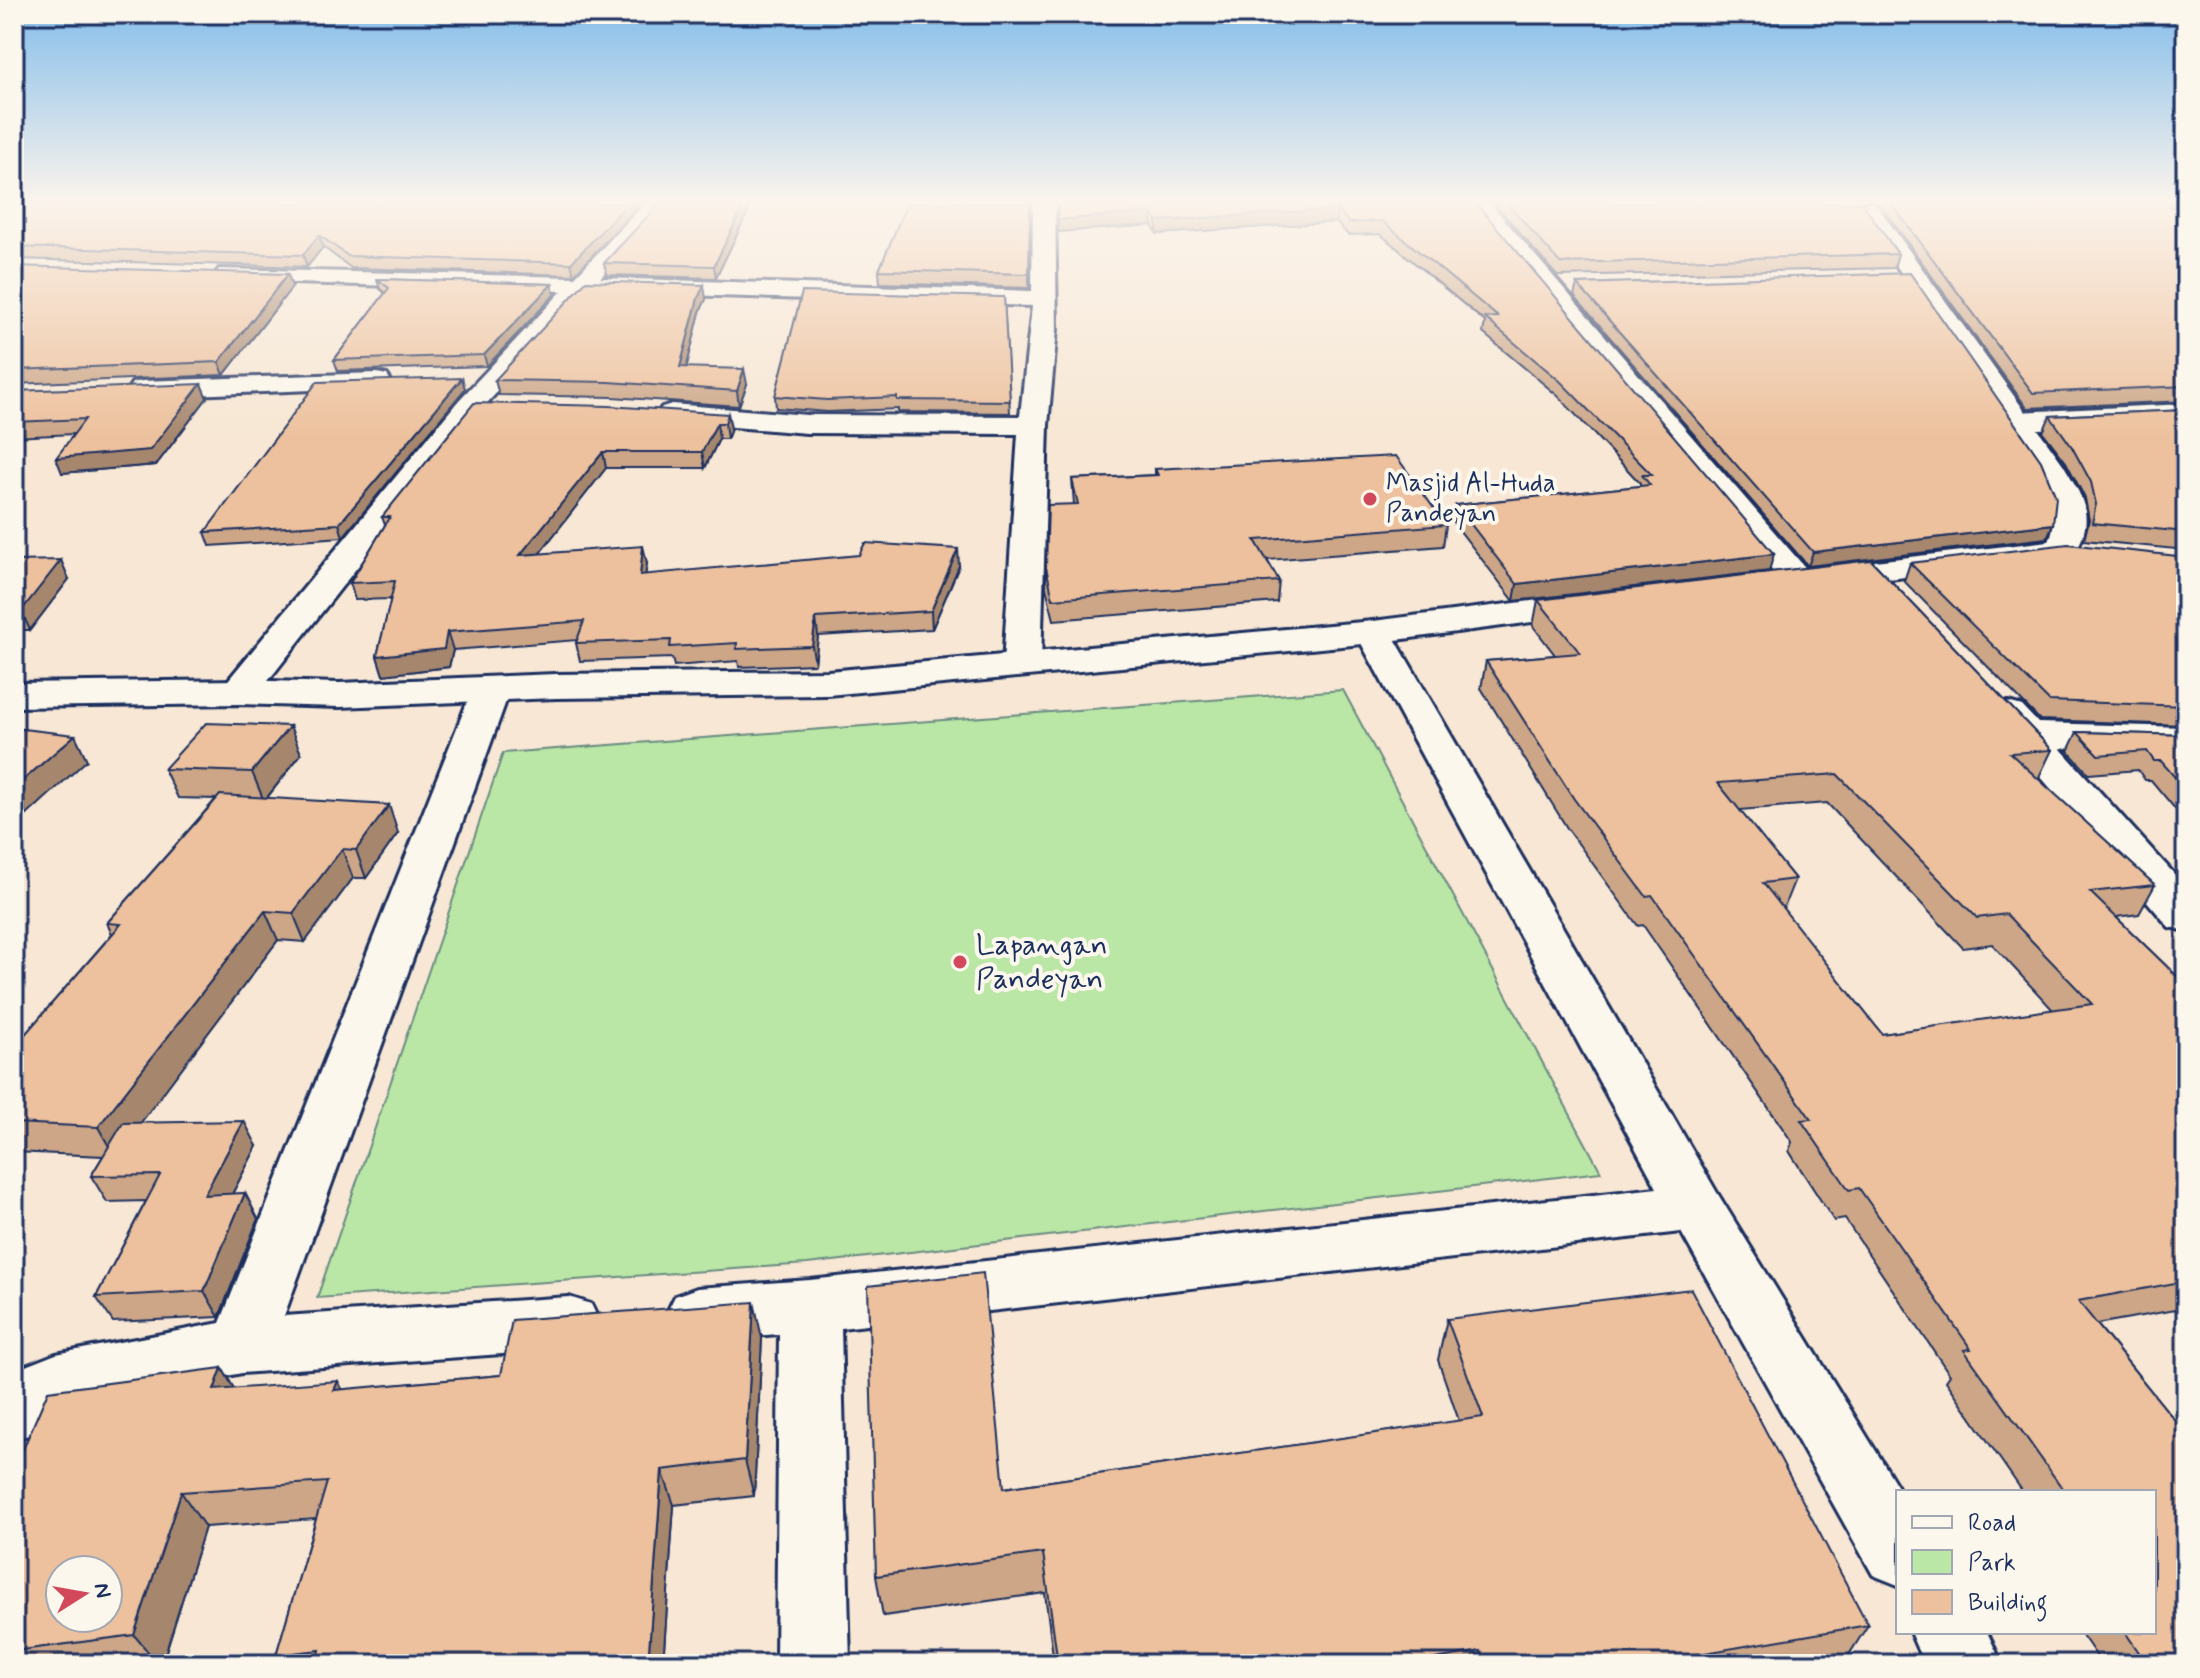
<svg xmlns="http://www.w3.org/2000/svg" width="2200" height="1678" viewBox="0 0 2200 1678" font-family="Mynerve,sans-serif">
	<rect width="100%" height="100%" fill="#f7e7d4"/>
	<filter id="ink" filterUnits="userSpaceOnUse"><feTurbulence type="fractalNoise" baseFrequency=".0125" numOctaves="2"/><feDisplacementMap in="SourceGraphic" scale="16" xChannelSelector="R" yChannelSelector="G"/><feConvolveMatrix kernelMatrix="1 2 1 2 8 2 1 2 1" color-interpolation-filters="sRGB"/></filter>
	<g filter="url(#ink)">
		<path fill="#bae7a5" stroke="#6a8b82" stroke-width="2" d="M 1343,690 L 1601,1172 L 807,1264 L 317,1298 L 503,753 Z"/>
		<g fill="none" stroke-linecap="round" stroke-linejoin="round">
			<defs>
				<g id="street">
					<path d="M 645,203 L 668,203 L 600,278 L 1032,291 L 1033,203 L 1055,203 L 1057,329 L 1048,425 L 1041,664 L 1035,672 L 1022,675 L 1009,672 L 1003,664 L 1018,434 L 807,433 L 672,422 L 662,419 L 658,413 L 662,407 L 672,404 L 807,415 L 1020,416 L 1032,306 L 588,292 L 479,412 L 253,700 L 239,704 L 225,700 L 220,692 L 225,684 L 459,400 L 562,291 L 227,281 L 219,279 L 215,274 L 219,269 L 575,277 Z"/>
					<path d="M 1468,203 L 1490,203 L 1809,572 L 1814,579 L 1809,586 L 1797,589 L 1785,586 Z"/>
					<path d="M 377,373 L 387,375 L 391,381 L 387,387 L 142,397 L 132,395 L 128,389 L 132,383 L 142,381 Z"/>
					<path d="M 2186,404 L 2186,422 L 2016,430 L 2006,427 L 2002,421 L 2006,415 L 2016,412 Z"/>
					<path d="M 1373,621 L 1386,624 L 1391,632 L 1716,1191 L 1901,1492 L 1898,1492 L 1898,1585 L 1873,1575 L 1681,1232 L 841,1328 L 850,1664 L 776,1664 L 779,1334 L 697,1340 L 675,1332 L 666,1314 L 675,1296 L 697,1288 L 810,1280 L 1657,1188 L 1355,632 L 1360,624 Z"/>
					<path d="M 491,678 L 505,682 L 510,690 L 284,1316 L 569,1297 L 591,1304 L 600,1323 L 591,1342 L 569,1349 L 242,1373 L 65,1408 L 37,1432 L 14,1440 L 14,1372 L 18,1369 L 56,1354 L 220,1323 L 472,690 L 477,682 Z"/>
					<path d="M 2008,702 L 2022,706 L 2038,723 L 2186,727 L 2186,751 L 2060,748 L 2186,887 L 2186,931 L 2169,927 L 1994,722 L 1988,714 L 1994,706 Z"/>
					<path d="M 1910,1632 L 1987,1632 L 2002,1664 L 1924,1664 Z"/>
				</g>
				<g id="secondary">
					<path d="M 1853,203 L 1875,203 L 2063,464 C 2084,499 2097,520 2072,557 L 1822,587 L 1810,584 L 1805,577 L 1810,570 L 1822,567 L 2049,541 C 2061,513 2047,489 2033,464 Z"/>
					<path d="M 1595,593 L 1608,596 L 1613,604 L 1608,612 L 1373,643 L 828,695 L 556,698 L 339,707 L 239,704 L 14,707 L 14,683 L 239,680 L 339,683 L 556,674 L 828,671 L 1373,621 Z"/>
				</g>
			</defs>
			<use href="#street" stroke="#1b2f5e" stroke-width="6"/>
			<use href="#secondary" stroke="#1b2f5e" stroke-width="6"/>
			<use href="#street" fill="#fbf7ec" fill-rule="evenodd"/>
			<use href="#secondary" fill="#fbf7ec" fill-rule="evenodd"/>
		</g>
		<g fill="#cca687" stroke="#1b2f5e" stroke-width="2" fill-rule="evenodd">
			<path d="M 23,203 L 641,203 L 574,275 L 351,268 L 323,247 L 307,267 L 14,259 L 14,207 Z"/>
			<path d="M 752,203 L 716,278 L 607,275 L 604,263 Z"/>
			<path d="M 1030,203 L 1029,288 L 880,283 L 879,270 Z"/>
			<path d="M 1057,203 L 1476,203 L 1769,571 L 1514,601 L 1453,522 L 1456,505 L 1640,486 L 1640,483 L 1558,396 L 1483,333 L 1485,322 L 1380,234 L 1348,235 L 1336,222 L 1157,234 L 1152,225 L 1058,232 Z"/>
			<path d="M 1494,203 L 1862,203 L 1898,254 L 1894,268 L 1557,276 Z"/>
			<path d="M 1879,203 L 2186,203 L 2186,401 L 2027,408 Z"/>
			<path d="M 14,266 L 292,287 L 224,375 L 14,384 Z"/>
			<path d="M 377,279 L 552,284 L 554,295 L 487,366 L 338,371 L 334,360 L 385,293 L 380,289 Z"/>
			<path d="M 1577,284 L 2047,538 L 1808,566 L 1574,296 Z"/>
			<path d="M 1004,297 L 1010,413 L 898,412 L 898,409 L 828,412 L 776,408 L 775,396 Z"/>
			<path d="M 706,299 L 700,312 L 686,367 L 747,384 L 739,406 L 612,397 L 499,395 L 495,380 Z"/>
			<path d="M 462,378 L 465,389 L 343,537 L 210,546 L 205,532 Z"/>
			<path d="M 14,391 L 207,398 L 156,465 L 62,473 L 73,434 L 14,437 Z"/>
			<path d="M 2186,410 L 2186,550 L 2084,540 L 2089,520 L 2085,498 L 2066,462 L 2043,432 L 2050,416 Z"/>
			<path d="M 728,414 L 731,429 L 727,439 L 719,439 L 705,468 L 606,468 L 539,554 L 647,563 L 645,575 L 959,566 L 932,629 L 818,636 L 815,664 L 739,667 L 738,661 L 674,666 L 672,658 L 580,661 L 576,643 L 577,640 L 453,650 L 449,667 L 383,675 L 377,656 L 391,599 L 355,600 L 350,583 L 385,525 L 382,517 Z"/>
			<path d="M 1155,469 L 1446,525 L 1443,546 L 1267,560 L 1279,581 L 1277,602 L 1054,620 L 1046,588 L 1046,567 L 1074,504 L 1072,479 L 1155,475 Z"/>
			<path d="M 2186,557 L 2186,725 L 2040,720 L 1904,581 L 1910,563 Z"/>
			<path d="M 1871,560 L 2052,750 L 2038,779 L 2155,885 L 2139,914 L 2116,917 L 2186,985 L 2186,1308 L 2097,1324 L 2186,1434 L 2186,1664 L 2102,1664 L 2080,1632 L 2154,1632 L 2154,1492 L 2023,1492 L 1946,1381 L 1950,1375 L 1845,1219 L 1834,1221 L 1789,1151 L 1792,1142 L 1643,925 L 1638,926 L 1567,828 L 1481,688 L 1486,661 L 1555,655 L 1533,626 L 1538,600 ZM 1827,803 L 1963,948 L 1992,944 L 2053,1010 L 1882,1034 L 1783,909 L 1795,879 L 1739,810 Z"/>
			<path d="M 14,561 L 69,579 L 30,630 L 14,630 Z"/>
			<path d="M 290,726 L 301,754 L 267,798 L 398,833 L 366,878 L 353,878 L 305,942 L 278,940 L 140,1123 L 257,1146 L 232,1194 L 245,1193 L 258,1219 L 219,1317 L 113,1322 L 96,1297 L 146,1201 L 107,1202 L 91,1176 L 103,1156 L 14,1152 L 14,1047 L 112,934 L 107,923 L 216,799 L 178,798 L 164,769 Z"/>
			<path d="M 2077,732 L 2186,735 L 2186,822 L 2151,780 L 2145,780 L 2138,770 L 2089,774 L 2068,751 Z"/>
			<path d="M 1447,1319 L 1868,1625 L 1843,1664 L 1054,1664 L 1045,1593 L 883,1616 L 876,1576 L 1004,1488 L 1459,1421 L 1438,1360 Z"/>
			<path d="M 762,1338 L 754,1496 L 674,1505 L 663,1664 L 282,1664 L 276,1655 L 316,1519 L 205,1527 L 162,1664 L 14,1664 L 14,1470 L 222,1368 L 234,1389 L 342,1390 L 501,1375 Z"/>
		</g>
		<g fill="#a6876e" stroke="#1b2f5e" stroke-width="2">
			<path d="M 628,203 L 641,203 L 574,275 L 571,263 Z"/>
			<path d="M 745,203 L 752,203 L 716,278 L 714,266 Z"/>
			<path d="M 1337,209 L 1336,222 L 1157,234 L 1157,221 Z"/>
			<path d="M 1152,212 L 1152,225 L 1058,232 L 1058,220 Z"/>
			<path d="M 319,235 L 323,247 L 307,267 L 303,255 Z"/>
			<path d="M 288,274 L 292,287 L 224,375 L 219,362 Z"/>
			<path d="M 552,284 L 554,295 L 487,366 L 484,355 Z"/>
			<path d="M 704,285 L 706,299 L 700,312 L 683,382 L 680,367 L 698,298 Z"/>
			<path d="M 744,369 L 747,384 L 739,406 L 737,391 Z"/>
			<path d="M 462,378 L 465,389 L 343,537 L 339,524 Z"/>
			<path d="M 201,384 L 207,398 L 156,465 L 62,473 L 56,458 Z"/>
			<path d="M 728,414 L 731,429 L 727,439 L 725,423 Z"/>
			<path d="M 717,423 L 719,439 L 705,468 L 702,452 Z"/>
			<path d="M 603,452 L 606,468 L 525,572 L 520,555 Z"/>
			<path d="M 2053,524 L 2047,538 L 1808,566 L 1813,552 Z"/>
			<path d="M 643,546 L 647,563 L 643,593 L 640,575 Z"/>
			<path d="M 958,549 L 959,566 L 932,629 L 931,611 Z"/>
			<path d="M 1774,554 L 1769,571 L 1514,601 L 1517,584 Z"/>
			<path d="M 61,560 L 69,579 L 30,630 L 21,611 Z"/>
			<path d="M 816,618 L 818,636 L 815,664 L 812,646 Z"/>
			<path d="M 447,632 L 453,650 L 449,667 L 383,675 L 377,656 Z"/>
			<path d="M 290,726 L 301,754 L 264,801 L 252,772 Z"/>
			<path d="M 75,735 L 87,760 L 14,827 L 14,788 Z"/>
			<path d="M 389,805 L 398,833 L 366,878 L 356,850 Z"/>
			<path d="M 342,849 L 353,878 L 305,942 L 293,913 Z"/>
			<path d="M 265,911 L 278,940 L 115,1157 L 98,1127 Z"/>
			<path d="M 244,1121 L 257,1146 L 218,1221 L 204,1195 Z"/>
			<path d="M 245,1193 L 258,1219 L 219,1317 L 204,1291 Z"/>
			<path d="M 754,1302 L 762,1338 L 754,1496 L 745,1460 Z"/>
			<path d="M 222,1368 L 243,1404 L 214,1390 Z"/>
			<path d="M 338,1381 L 356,1416 L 334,1390 Z"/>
			<path d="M 662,1470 L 674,1505 L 663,1664 L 648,1664 Z"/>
			<path d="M 181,1492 L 205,1527 L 162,1664 L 158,1664 L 134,1635 Z"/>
		</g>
		<g fill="#edc19d" stroke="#1b2f5e" stroke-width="2" fill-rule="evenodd">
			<path d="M 23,203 L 628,203 L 571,263 L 348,256 L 319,235 L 303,255 L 14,247 L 14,207 Z"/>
			<path d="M 660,203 L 745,203 L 714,266 L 604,263 Z"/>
			<path d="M 907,203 L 1030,203 L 1029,274 L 879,270 Z"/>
			<path d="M 1058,203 L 1476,203 L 1774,554 L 1517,584 L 1456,505 L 1650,485 L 1642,475 L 1652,475 L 1560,381 L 1485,318 L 1498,317 L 1382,221 L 1349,223 L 1337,209 L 1157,221 L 1152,212 L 1058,220 Z"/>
			<path d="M 1507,203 L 1862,203 L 1898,254 L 1560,263 Z"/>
			<path d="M 1891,203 L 2186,203 L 2186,206 L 2169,206 L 2186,214 L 2186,386 L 2033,393 Z"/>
			<path d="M 14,266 L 288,274 L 219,362 L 14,370 Z"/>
			<path d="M 1910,273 L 2041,461 L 2056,497 L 2053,524 L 1813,552 L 1577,284 Z"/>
			<path d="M 377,279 L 552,284 L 484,355 L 334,360 L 389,288 Z"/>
			<path d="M 586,281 L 704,285 L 698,298 L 680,367 L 744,369 L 737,391 L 609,382 L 495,380 Z"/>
			<path d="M 802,292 L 1004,297 L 1010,401 L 897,400 L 897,397 L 827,400 L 775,396 Z"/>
			<path d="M 462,378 L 339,524 L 205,532 L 317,382 Z"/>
			<path d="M 201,384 L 150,450 L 56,458 L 85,419 L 14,422 L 14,391 Z"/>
			<path d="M 474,403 L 609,406 L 728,414 L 725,423 L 717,423 L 702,452 L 603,452 L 520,555 L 643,546 L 640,575 L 859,555 L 865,543 L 958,549 L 931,611 L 816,618 L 812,646 L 736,649 L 737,643 L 670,647 L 671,640 L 576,643 L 584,621 L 447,632 L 444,649 L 377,656 L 395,581 L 350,583 L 390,517 L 382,517 Z"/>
			<path d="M 2186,410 L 2186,532 L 2092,523 L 2096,504 L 2091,482 L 2072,447 L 2050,416 Z"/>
			<path d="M 1396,456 L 1446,525 L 1255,540 L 1279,581 L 1053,599 L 1046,567 L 1048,505 L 1078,504 L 1072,479 L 1158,475 L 1155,469 Z"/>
			<path d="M 2068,544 L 2186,557 L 2186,706 L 2049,701 L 1910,563 Z"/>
			<path d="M 61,560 L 21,611 L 14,611 L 14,561 Z"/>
			<path d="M 1871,560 L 2052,750 L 2010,753 L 2155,885 L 2090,892 L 2186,985 L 2186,1281 L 2078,1301 L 2186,1434 L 2186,1664 L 2147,1664 L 2125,1632 L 2154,1632 L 2154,1492 L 2065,1492 L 1964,1350 L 1971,1349 L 1859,1188 L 1849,1190 L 1801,1120 L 1811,1119 L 1652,895 L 1646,896 L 1574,799 L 1486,661 L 1580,653 L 1538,600 ZM 1837,774 L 1977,918 L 2006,914 L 2092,1004 L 1882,1034 L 1763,883 L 1795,879 L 1718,783 Z"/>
			<path d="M 206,723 L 290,726 L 252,772 L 164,769 Z"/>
			<path d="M 14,728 L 75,735 L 14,788 Z"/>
			<path d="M 2077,732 L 2186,735 L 2186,790 L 2161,761 L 2154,761 L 2147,751 L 2098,755 Z"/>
			<path d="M 220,795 L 389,805 L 356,850 L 342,849 L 293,913 L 265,911 L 98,1127 L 14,1123 L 14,1047 L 121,924 L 107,923 Z"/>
			<path d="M 244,1121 L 204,1195 L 245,1193 L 204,1291 L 96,1297 L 160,1175 L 91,1176 L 123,1123 Z"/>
			<path d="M 983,1273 L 1004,1488 L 1483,1417 L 1447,1319 L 1691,1289 L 1868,1625 L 1682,1657 L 1685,1664 L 1486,1664 L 1481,1651 L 1406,1664 L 1058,1664 L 1043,1553 L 876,1576 L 868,1286 Z"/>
			<path d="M 754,1302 L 745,1460 L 662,1470 L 648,1664 L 317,1664 L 320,1650 L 276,1655 L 327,1482 L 181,1492 L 134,1635 L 14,1651 L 14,1470 L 48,1391 L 222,1368 L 214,1390 L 338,1381 L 334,1390 L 501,1375 L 512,1320 ZM 60,1570 L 108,1570 L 108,1618 L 60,1618 Z"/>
		</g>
	</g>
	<linearGradient id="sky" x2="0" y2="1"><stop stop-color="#84bdeb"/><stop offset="0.46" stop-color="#fbf4ec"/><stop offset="1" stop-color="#fbf4ec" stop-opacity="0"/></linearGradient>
	<rect width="2200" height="438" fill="url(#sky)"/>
	<g fill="#d1495b" stroke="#fbf7ec" stroke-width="3">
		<circle cx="1370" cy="499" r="8"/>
		<circle cx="960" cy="962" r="8"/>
	</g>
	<g text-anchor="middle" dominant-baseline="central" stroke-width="8" stroke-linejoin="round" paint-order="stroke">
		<g font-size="26" fill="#1b2f5e" stroke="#fbf7ec" text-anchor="start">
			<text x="1386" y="484">Masjid Al-Huda<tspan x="1386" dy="30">Pandeyan</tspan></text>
		</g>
		<g font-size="30" fill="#1b2f5e" stroke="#fbf7ec" text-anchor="start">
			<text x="976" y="945">Lapangan<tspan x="976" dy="34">Pandeyan</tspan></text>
		</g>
	</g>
	<rect width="2200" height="1678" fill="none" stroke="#fbf7ec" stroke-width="48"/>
	<rect x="24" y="24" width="2152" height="1630" fill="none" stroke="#1b2f5e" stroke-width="3" filter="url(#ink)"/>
	<rect x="1896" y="1490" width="260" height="144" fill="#fbf7ec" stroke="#a1a7b3" stroke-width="2"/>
	<rect x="1912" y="1516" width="40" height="12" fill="#fbf7ec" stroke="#a1a7b3" stroke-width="2"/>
	<text x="1968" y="1530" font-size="24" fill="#1b2f5e">Road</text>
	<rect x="1912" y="1550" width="40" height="24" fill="#bae7a5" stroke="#a1a7b3" stroke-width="2"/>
	<text x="1968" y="1570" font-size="24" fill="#1b2f5e">Park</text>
	<rect x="1912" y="1590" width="40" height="24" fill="#edc19d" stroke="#a1a7b3" stroke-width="2"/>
	<text x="1968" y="1610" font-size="24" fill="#1b2f5e">Building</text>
	<g transform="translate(84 1594) rotate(79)"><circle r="38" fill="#fbf7ec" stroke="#a1a7b3" stroke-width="2"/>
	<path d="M0-6L14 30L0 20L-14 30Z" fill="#d1495b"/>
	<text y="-12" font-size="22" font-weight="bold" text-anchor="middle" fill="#1b2f5e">N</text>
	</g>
</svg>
